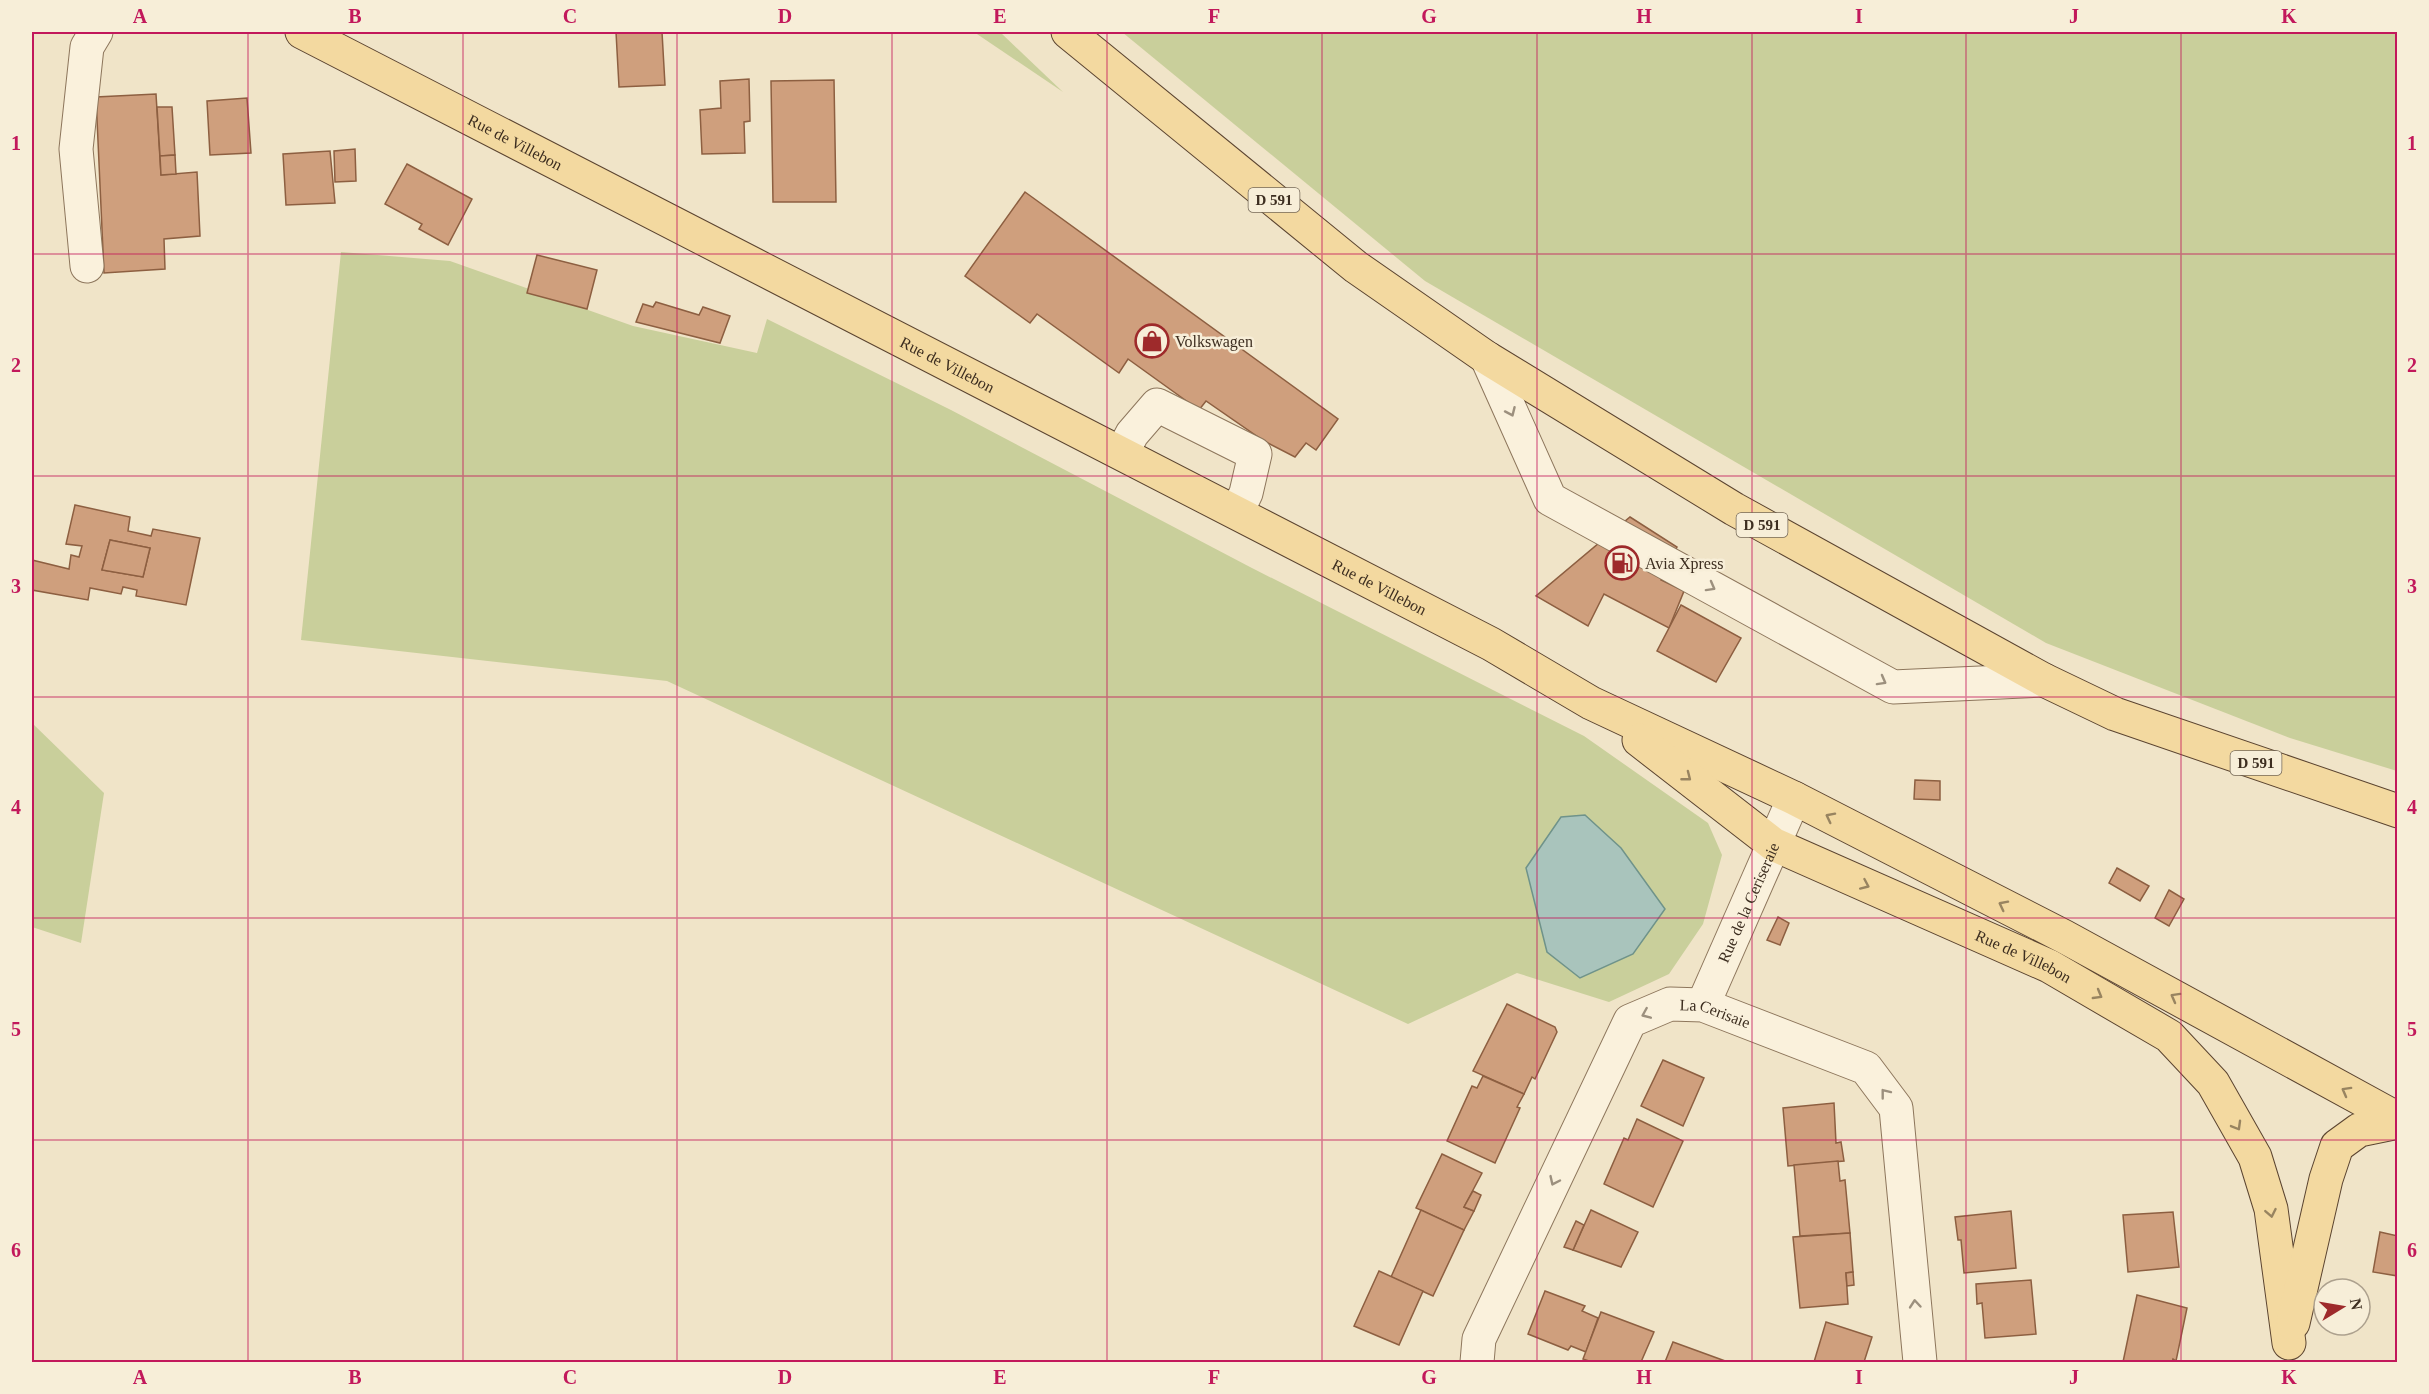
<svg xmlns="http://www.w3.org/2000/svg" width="2429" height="1394" viewBox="0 0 2429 1394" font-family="'Times New Roman',serif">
	<rect width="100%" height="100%" fill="#f0e4c8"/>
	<g fill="#c9cf9b">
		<path d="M 974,32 L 1000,32 L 1063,92 Z"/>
		<path d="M 1122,32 L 2397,32 L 2397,771 L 2290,738 L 2046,643 L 1425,281 Z"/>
		<path d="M 341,252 L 450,261 L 633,326 L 757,353 L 767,319 L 951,410 L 1250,567 L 1584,736 L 1708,823 L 1722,855 L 1703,924 L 1669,974 L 1609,1002 L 1517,973 L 1408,1024 L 667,681 L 301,640 Z"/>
		<path d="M 32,723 L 104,793 L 81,943 L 32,927 Z"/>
	</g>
	<path fill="#a9c4bc" stroke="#6f938a" stroke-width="1.5" d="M 1585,815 L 1621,848 L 1665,909 L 1633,954 L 1580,978 L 1547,952 L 1526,868 L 1561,817 Z"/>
	<g fill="#cf9f7d" stroke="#8d5f41" stroke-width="1.5" fill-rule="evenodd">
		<path d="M 616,32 L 662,32 L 665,85 L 619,87 Z"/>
		<path d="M 749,79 L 750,121 L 744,122 L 745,153 L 702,154 L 700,110 L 721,108 L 720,81 Z"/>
		<path d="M 834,80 L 836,202 L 773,202 L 771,81 Z"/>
		<path d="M 156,94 L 161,175 L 197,172 L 200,236 L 164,239 L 165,269 L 104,273 L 96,97 Z"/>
		<path d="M 247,98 L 251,153 L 210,155 L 207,101 Z"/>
		<path d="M 157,107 L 172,107 L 175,155 L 160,156 Z"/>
		<path d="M 355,149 L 356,181 L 335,182 L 334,151 Z"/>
		<path d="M 330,151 L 335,203 L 286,205 L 283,154 Z"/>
		<path d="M 175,155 L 176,174 L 161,175 L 160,156 Z"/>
		<path d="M 407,164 L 472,199 L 448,245 L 419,229 L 422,224 L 385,204 Z"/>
		<path d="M 1025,192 L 1338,419 L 1316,450 L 1306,443 L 1295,457 L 1264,441 L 1206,401 L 1199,410 L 1128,359 L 1119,373 L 1037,314 L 1030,323 L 965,276 Z"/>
		<path d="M 537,255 L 597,270 L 587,309 L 527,293 Z"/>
		<path d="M 656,302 L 699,315 L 703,307 L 730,316 L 720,343 L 636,322 L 643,304 L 653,307 Z"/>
		<path d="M 75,505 L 130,517 L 128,531 L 151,536 L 153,529 L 200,538 L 186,605 L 136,596 L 137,590 L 123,587 L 121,594 L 90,588 L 88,600 L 32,590 L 32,560 L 69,569 L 71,555 L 79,557 L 82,546 L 66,544 ZM 110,540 L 150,548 L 143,577 L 102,570 Z"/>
		<path d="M 1630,517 L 1677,547 L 1661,580 L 1684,591 L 1669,628 L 1604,594 L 1588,626 L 1536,596 Z"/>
		<path d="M 110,540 L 150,548 L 143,577 L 102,570 Z"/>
		<path d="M 1681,605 L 1741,638 L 1716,682 L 1657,651 Z"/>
		<path d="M 1915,780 L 1940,781 L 1940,800 L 1914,799 Z"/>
		<path d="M 2117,868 L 2149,886 L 2140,901 L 2109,883 Z"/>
		<path d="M 2169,890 L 2184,899 L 2169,926 L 2155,918 Z"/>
		<path d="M 1778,917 L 1789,923 L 1780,945 L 1767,940 Z"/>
		<path d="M 1507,1004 L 1555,1027 L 1557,1032 L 1535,1079 L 1532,1077 L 1524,1094 L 1473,1071 Z"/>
		<path d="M 1663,1060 L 1704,1078 L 1683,1126 L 1641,1106 Z"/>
		<path d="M 1483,1076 L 1524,1094 L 1517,1107 L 1520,1108 L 1495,1163 L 1447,1141 L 1472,1086 L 1477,1088 Z"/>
		<path d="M 1834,1103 L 1836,1143 L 1841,1142 L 1844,1161 L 1788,1166 L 1783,1108 Z"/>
		<path d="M 1637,1119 L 1683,1141 L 1653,1207 L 1604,1184 L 1624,1138 L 1628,1140 Z"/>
		<path d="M 1442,1154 L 1482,1173 L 1464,1207 L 1474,1211 L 1464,1230 L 1416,1208 Z"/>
		<path d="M 1838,1161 L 1840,1181 L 1845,1180 L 1850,1233 L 1800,1236 L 1794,1165 Z"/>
		<path d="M 1473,1191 L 1481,1195 L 1474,1211 L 1464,1207 Z"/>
		<path d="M 1421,1210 L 1464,1230 L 1433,1296 L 1391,1277 Z"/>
		<path d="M 1591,1210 L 1638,1232 L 1621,1267 L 1573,1250 Z"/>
		<path d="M 2011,1211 L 2016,1268 L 1964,1273 L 1961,1240 L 1958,1240 L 1955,1217 Z"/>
		<path d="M 2173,1212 L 2179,1267 L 2128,1272 L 2123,1215 Z"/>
		<path d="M 1576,1221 L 1584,1225 L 1573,1250 L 1564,1247 Z"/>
		<path d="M 2380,1232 L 2398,1236 L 2398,1276 L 2373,1272 Z"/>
		<path d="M 1850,1233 L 1853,1272 L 1846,1273 L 1848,1304 L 1800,1308 L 1793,1237 Z"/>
		<path d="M 1379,1271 L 1423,1291 L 1399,1345 L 1354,1326 Z"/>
		<path d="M 1853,1272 L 1854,1285 L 1847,1286 L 1846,1273 Z"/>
		<path d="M 2031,1280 L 2036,1334 L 1985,1338 L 1982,1303 L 1977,1304 L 1976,1284 Z"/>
		<path d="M 1545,1291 L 1585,1306 L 1582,1311 L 1598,1318 L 1586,1352 L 1571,1346 L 1568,1350 L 1528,1334 Z"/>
		<path d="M 2137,1295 L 2187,1308 L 2176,1361 L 2173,1359 L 2172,1362 L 2123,1362 Z"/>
		<path d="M 1601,1312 L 1654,1332 L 1641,1362 L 1592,1362 L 1583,1359 Z"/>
		<path d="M 1826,1322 L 1872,1337 L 1864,1362 L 1814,1362 Z"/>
		<path d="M 1673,1342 L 1728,1362 L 1665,1362 Z"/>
	</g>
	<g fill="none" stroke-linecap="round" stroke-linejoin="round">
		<defs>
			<g id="minor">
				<path d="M 87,266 L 76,149 L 87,47 L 96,32"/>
				<path d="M 1487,358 L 1550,499 L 1893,687 L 2044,680"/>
				<path d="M 1122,453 L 1132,434 L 1157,405 L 1255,454 L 1246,493 L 1237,512"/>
				<path id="s1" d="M 1703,1005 L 1794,798"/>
				<path id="s2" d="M 1477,1362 L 1479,1339 L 1630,1021 L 1670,1004 L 1703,1005 L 1866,1068 L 1896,1108 L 1920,1362"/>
			</g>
			<g id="major">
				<path id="s3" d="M 302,32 L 1491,644 L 1591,703 L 1794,798 L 2065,937 L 2398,1119"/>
				<path d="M 1068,32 L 1356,267 L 1487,358 L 1734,509 L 2044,680 L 2115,714 L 2398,811"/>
				<path id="s4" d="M 1639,740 L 1773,844 L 2049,966 L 2169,1036 L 2213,1083 L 2255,1157 L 2271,1209 L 2289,1343"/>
				<path d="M 2293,1323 L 2326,1179 L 2337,1146 L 2359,1130 L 2398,1122"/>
			</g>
		</defs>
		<use href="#minor" stroke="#8d765c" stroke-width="35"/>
		<use href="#major" stroke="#5b4430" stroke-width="35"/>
		<use href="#minor" stroke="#faf1dc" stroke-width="33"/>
		<use href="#major" stroke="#f3d9a0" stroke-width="33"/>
	</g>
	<defs><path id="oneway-chevron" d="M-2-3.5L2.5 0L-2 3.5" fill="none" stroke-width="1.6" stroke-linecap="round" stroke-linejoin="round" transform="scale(1.5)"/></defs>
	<g stroke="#9c907e">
		<use href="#oneway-chevron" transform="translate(1511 412) rotate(66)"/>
		<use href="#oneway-chevron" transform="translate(1711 587) rotate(29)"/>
		<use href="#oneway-chevron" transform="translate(1882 681) rotate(29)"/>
		<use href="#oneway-chevron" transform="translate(1646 1014) rotate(157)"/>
		<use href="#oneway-chevron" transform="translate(1885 1093) rotate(-128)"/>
		<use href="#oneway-chevron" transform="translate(1554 1181) rotate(115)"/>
		<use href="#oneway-chevron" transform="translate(1915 1304) rotate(-95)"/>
	</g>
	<g stroke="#988460">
		<use href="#oneway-chevron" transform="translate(1687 777) rotate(38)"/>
		<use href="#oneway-chevron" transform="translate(1830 817) rotate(-153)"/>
		<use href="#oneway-chevron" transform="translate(1865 885) rotate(24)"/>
		<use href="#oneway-chevron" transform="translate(2003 905) rotate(-153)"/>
		<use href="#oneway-chevron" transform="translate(2098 995) rotate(30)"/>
		<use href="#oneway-chevron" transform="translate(2175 997) rotate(-151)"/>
		<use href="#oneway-chevron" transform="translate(2346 1091) rotate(-151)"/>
		<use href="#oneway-chevron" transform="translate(2237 1126) rotate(60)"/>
		<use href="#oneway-chevron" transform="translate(2271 1213) rotate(79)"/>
	</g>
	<path fill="none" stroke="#c2185b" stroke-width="1.5" stroke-opacity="0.55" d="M 248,32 L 248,1362M 463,32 L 463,1362M 677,32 L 677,1362M 892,32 L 892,1362M 1107,32 L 1107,1362M 1322,32 L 1322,1362M 1537,32 L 1537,1362M 1752,32 L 1752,1362M 1966,32 L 1966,1362M 2181,32 L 2181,1362M 32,254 L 2398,254M 32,476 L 2398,476M 32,697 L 2398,697M 32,918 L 2398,918M 32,1140 L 2398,1140"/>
	<defs>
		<symbol id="shop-ring" viewBox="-11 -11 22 22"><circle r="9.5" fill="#f7eed8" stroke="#9e2a2b" stroke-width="1.5"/><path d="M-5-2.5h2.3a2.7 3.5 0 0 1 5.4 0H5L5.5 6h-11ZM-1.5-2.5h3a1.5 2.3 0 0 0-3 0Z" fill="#9e2a2b"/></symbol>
		<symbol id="fuel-ring" viewBox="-11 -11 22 22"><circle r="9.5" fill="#f7eed8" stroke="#9e2a2b" stroke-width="1.5"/><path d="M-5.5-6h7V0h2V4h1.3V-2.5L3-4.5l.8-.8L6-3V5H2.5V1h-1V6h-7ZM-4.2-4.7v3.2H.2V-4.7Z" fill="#9e2a2b"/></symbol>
	</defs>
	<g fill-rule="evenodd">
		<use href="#shop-ring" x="1133" y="322" width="38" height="38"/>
		<use href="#fuel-ring" x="1603" y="544" width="38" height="38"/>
	</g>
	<g text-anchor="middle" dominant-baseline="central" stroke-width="5" stroke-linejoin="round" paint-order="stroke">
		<g fill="#f7eed8" stroke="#756857" stroke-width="1.5">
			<rect x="1248.5" y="188" width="51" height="24" rx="4.5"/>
			<rect x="1736.5" y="513" width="51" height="24" rx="4.5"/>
			<rect x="2230.5" y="751" width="51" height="24" rx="4.5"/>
		</g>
		<g font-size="15" font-weight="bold" fill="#3d2e20">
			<text x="1274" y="200">D 591</text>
			<text x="1762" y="525">D 591</text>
			<text x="2256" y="763">D 591</text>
		</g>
		<g font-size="16" fill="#3d2e20" stroke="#f7eed8">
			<text stroke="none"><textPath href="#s3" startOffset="240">Rue de Villebon</textPath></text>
			<text stroke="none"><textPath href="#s3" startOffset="726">Rue de Villebon</textPath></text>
			<text stroke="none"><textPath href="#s3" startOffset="1212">Rue de Villebon</textPath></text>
			<text stroke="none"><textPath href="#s1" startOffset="112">Rue de la Ceriseraie</textPath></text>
			<text stroke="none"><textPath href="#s4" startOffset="444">Rue de Villebon</textPath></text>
			<text stroke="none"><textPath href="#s2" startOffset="465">La Cerisaie</textPath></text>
		</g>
		<g font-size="16" fill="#3d2e20" stroke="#f7eed8" text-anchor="start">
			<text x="1175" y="341">Volkswagen</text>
			<text x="1645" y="563">Avia Xpress</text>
		</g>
	</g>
	<rect width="2429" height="1394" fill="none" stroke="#f7eed8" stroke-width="66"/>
	<g transform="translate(2342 1307) rotate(79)"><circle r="28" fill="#f7eed8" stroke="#ada18e" stroke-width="1.5"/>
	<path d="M0-4.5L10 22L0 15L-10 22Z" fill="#9e2a2b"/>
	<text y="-9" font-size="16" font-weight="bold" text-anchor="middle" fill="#3d2e20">N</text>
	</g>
	<rect x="33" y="33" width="2363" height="1328" fill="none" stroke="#c2185b" stroke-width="2"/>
	<g font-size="20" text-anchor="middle" font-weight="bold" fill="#c2185b">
		<text x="140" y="23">A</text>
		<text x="355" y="23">B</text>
		<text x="570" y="23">C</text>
		<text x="785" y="23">D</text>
		<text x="1000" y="23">E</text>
		<text x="1214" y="23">F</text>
		<text x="1429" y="23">G</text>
		<text x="1644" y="23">H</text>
		<text x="1859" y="23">I</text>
		<text x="2074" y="23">J</text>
		<text x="2289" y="23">K</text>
		<text x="16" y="150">1</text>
		<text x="2412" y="150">1</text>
		<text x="16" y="372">2</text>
		<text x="2412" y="372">2</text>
		<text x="16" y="593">3</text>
		<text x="2412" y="593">3</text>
		<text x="16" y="814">4</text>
		<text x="2412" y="814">4</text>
		<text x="16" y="1036">5</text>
		<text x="2412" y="1036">5</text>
		<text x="16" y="1257">6</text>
		<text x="2412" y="1257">6</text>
		<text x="140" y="1384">A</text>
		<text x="355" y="1384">B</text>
		<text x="570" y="1384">C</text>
		<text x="785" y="1384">D</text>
		<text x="1000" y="1384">E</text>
		<text x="1214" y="1384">F</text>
		<text x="1429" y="1384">G</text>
		<text x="1644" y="1384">H</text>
		<text x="1859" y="1384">I</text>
		<text x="2074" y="1384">J</text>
		<text x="2289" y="1384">K</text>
	</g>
</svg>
